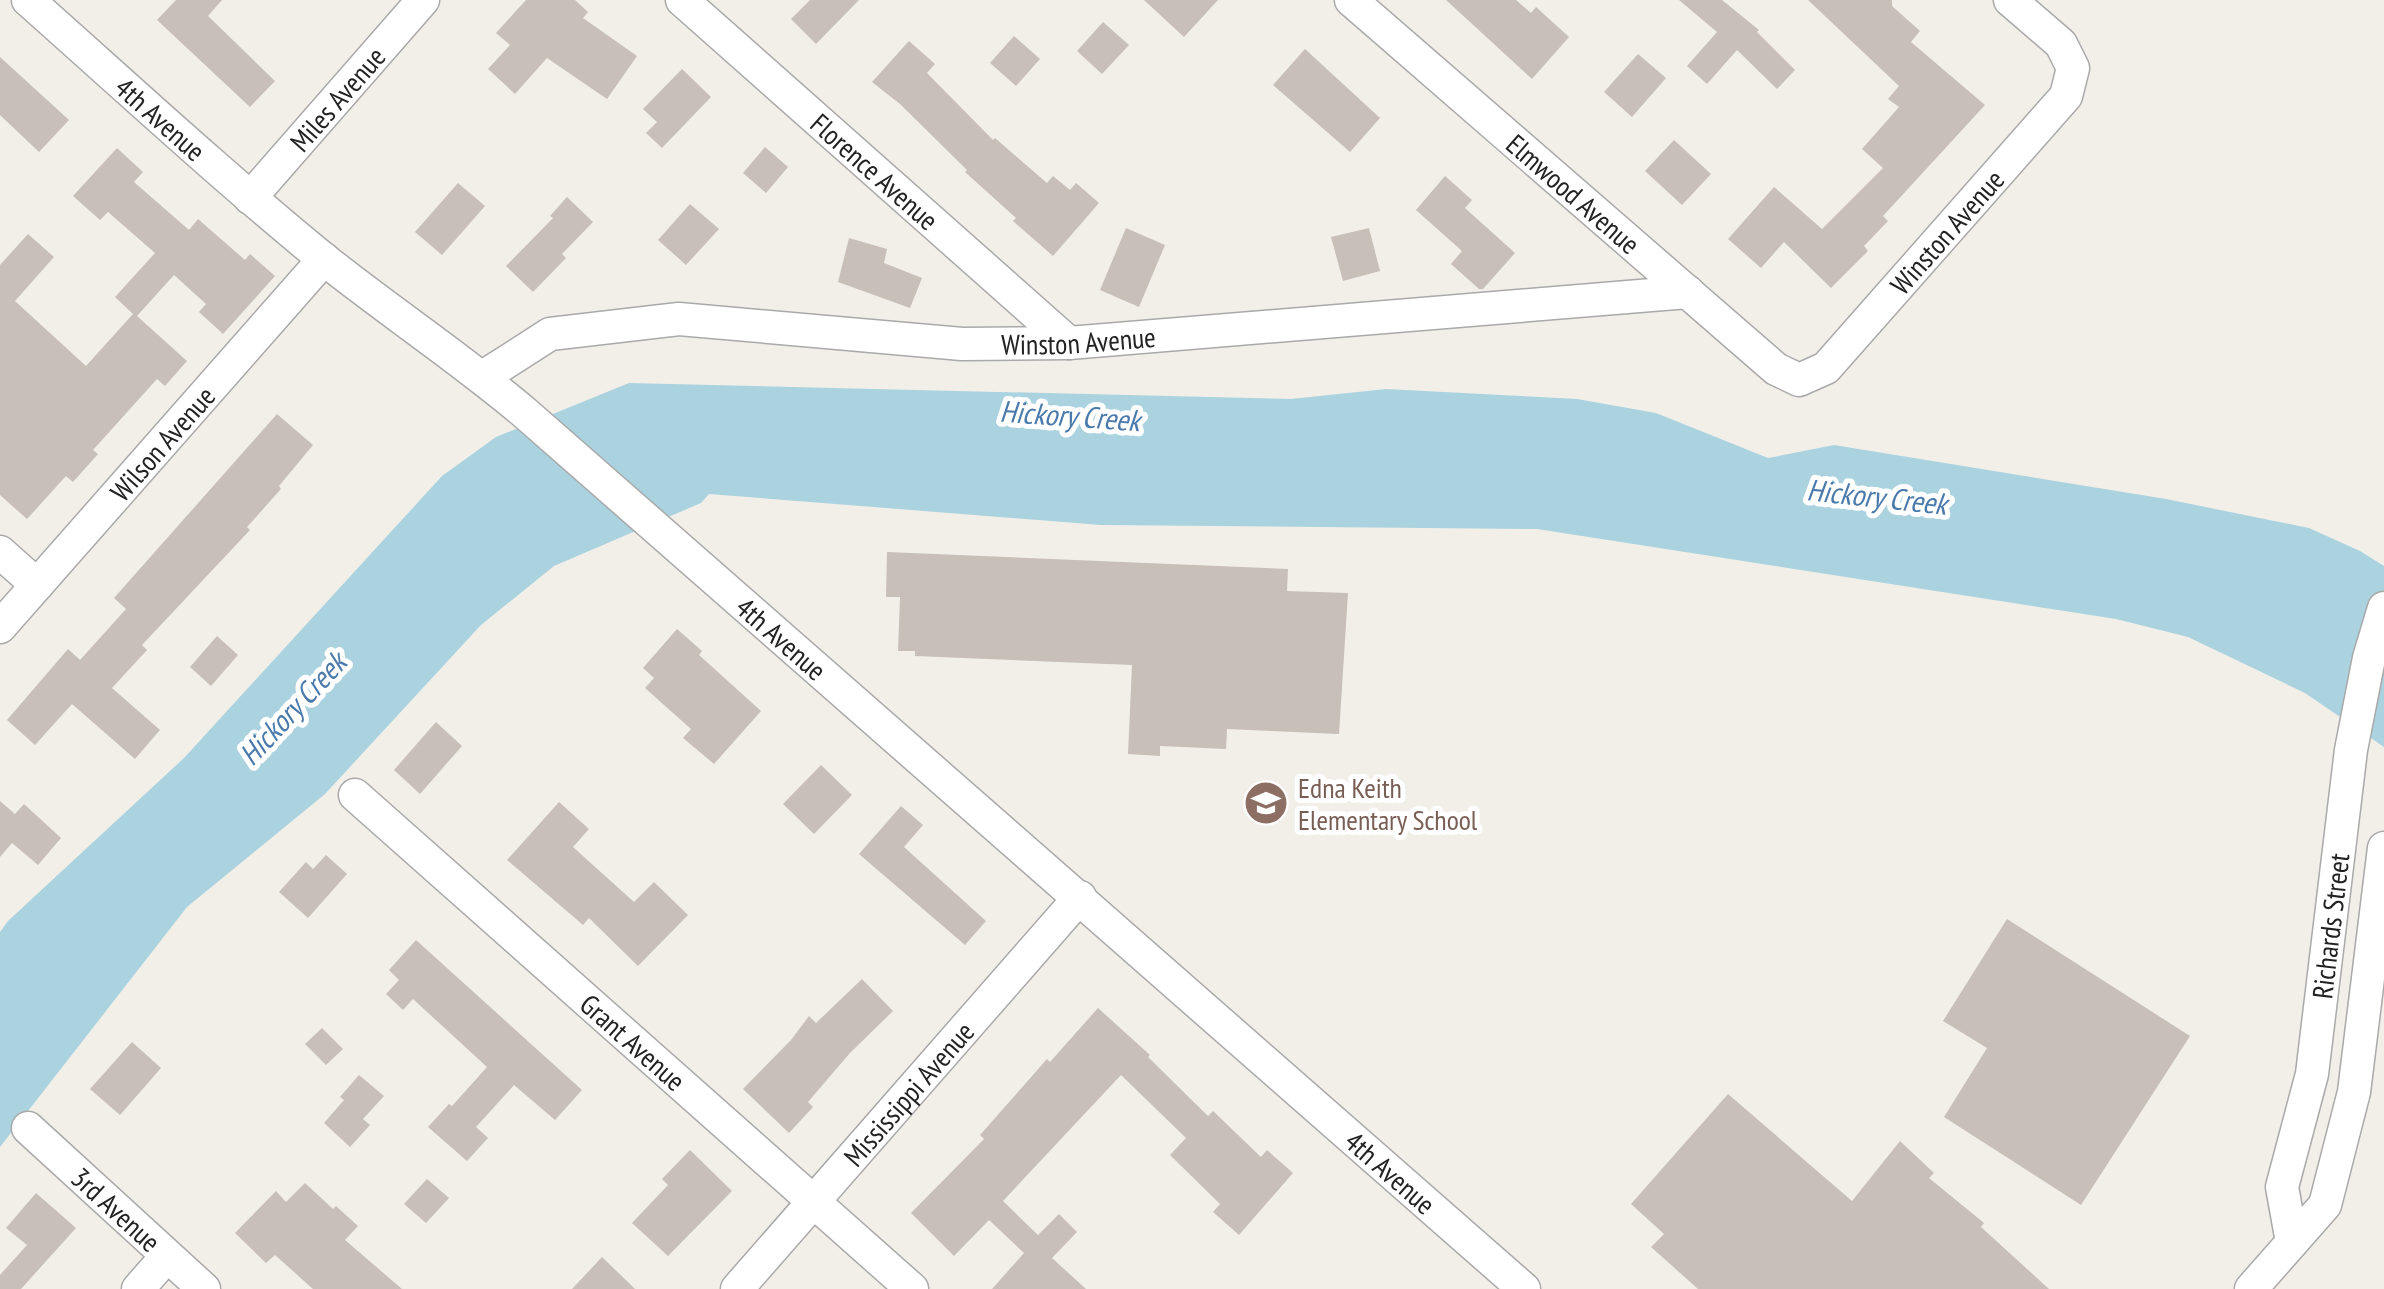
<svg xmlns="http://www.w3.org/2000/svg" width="2384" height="1289" viewBox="0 0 2384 1289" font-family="'PT Sans Narrow',sans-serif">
	<rect width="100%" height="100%" fill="#f2efe9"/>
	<path fill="#aad3df" d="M 629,383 L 1291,399 L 1386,389 L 1577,399 L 1656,413 L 1768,458 L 1834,445 L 2166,499 L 2309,528 L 2360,551 L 2384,566 L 2384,747 L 2305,693 L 2188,637 L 2116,619 L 1537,529 L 1101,525 L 709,494 L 701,503 L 554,566 L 481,625 L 325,794 L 187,907 L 0,1147 L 0,932 L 8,921 L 184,758 L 442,476 L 496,437 Z"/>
	<g fill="#c7bfb8">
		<path d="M 176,0 L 222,0 L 208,16 L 275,81 L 250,107 L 157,20 Z"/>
		<path d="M 526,0 L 575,0 L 588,12 L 583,18 L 637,56 L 607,99 L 547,58 L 515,94 L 488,69 L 510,45 L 496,33 Z"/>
		<path d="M 810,0 L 859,0 L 816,44 L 791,19 Z"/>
		<path d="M 1144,0 L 1218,0 L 1184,37 Z"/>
		<path d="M 1446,0 L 1516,0 L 1531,13 L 1536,7 L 1569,37 L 1532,79 Z"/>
		<path d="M 1679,0 L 1722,0 L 1759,30 L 1757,32 L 1795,70 L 1777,89 L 1737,50 L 1707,84 L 1687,66 L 1717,32 Z"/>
		<path d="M 1808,0 L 1892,0 L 1892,6 L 1920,31 L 1911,42 L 1985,105 L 1883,216 L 1888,221 L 1864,246 L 1868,251 L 1831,288 L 1784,242 L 1761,268 L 1728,239 L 1774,187 L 1822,229 L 1883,168 L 1862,149 L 1899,107 L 1888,99 L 1899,86 Z"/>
		<path d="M 1103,22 L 1129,45 L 1102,74 L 1077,51 Z"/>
		<path d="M 1014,36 L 1040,59 L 1016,86 L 990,63 Z"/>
		<path d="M 909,41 L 935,64 L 927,73 L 993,140 L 995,138 L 1047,183 L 1053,176 L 1070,190 L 1076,183 L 1099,203 L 1053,256 L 1013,221 L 1016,218 L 965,172 L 967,170 L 900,104 L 872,82 Z"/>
		<path d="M 1305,49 L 1380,118 L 1350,152 L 1273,85 Z"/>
		<path d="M 1638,54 L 1666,78 L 1632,117 L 1604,92 Z"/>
		<path d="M 0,57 L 69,120 L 39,152 L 0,115 Z"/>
		<path d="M 682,69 L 711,97 L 662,148 L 646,133 L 657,122 L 643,109 Z"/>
		<path d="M 1674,140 L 1711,174 L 1682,205 L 1645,171 Z"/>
		<path d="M 765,147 L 788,167 L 766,193 L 743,173 Z"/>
		<path d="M 117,148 L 143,172 L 134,182 L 189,230 L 198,219 L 245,260 L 250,254 L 275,276 L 223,334 L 199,312 L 206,304 L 174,275 L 137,316 L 187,361 L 165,386 L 157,379 L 93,450 L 98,454 L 73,482 L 66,476 L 27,519 L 0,495 L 0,265 L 28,234 L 54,257 L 15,301 L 86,366 L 133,314 L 115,297 L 155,253 L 108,212 L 100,220 L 73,196 Z"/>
		<path d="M 1445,176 L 1472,200 L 1465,208 L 1515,253 L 1483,289 L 1479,289 L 1451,264 L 1462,251 L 1416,210 Z"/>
		<path d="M 458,183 L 485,206 L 442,255 L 415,232 Z"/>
		<path d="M 567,197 L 593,222 L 562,254 L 566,258 L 533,292 L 506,266 L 553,218 L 550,216 Z"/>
		<path d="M 690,204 L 719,229 L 686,265 L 658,240 Z"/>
		<path d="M 1126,228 L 1165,245 L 1139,307 L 1100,290 Z"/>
		<path d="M 1369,228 L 1380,271 L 1343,281 L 1331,237 Z"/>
		<path d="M 849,238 L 887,249 L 884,263 L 922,278 L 910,308 L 838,282 Z"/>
		<path d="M 277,414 L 313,445 L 279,486 L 281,489 L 247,527 L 250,530 L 142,645 L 147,650 L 112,688 L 160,730 L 135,759 L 72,704 L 35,745 L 7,720 L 68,649 L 80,660 L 126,609 L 114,598 Z"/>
		<path d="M 887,552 L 1288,569 L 1287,591 L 1348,593 L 1339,734 L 1227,729 L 1226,749 L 1160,746 L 1160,756 L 1128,754 L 1132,665 L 915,656 L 915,651 L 898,651 L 900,597 L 886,597 Z"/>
		<path d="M 677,629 L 702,651 L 699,655 L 761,711 L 714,764 L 683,738 L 691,729 L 645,688 L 654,678 L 643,668 Z"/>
		<path d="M 217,636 L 238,655 L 211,686 L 190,667 Z"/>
		<path d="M 436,722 L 462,746 L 420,794 L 394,770 Z"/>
		<path d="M 821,765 L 852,795 L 814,834 L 783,804 Z"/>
		<path d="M 0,801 L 15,814 L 24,804 L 61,838 L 38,865 L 12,843 L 0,857 Z"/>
		<path d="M 559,802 L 589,829 L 573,847 L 634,902 L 654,882 L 688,915 L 638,966 L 589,918 L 583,925 L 507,860 Z"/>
		<path d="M 901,806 L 923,825 L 904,847 L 986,921 L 965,945 L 859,854 Z"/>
		<path d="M 326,855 L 347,874 L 308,918 L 279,892 L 306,862 L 313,869 Z"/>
		<path d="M 2007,919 L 2190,1036 L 2081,1205 L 1944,1117 L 1987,1048 L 1943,1021 Z"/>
		<path d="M 416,940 L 582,1090 L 555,1120 L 514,1085 L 476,1127 L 488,1138 L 467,1161 L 428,1127 L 449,1104 L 452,1106 L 487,1067 L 413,999 L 403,1010 L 386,994 L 399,980 L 389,970 Z"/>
		<path d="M 862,979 L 893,1011 L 850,1053 L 808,1102 L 813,1107 L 789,1133 L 743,1089 L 791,1040 L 809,1016 L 816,1023 Z"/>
		<path d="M 1098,1008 L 1150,1055 L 1148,1057 L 1208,1116 L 1213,1111 L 1261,1157 L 1267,1150 L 1293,1173 L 1239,1235 L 1213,1212 L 1220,1204 L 1170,1155 L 1186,1138 L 1121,1075 L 1003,1201 L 1038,1235 L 1059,1214 L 1077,1232 L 1052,1258 L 1086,1289 L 992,1289 L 1024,1253 L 989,1220 L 954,1256 L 911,1213 L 984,1139 L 980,1135 L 1047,1059 L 1050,1062 Z"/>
		<path d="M 322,1028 L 343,1049 L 326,1065 L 305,1044 Z"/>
		<path d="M 132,1042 L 161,1068 L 120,1115 L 90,1089 Z"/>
		<path d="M 359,1075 L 384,1096 L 363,1119 L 370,1125 L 350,1147 L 324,1123 L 344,1100 L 340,1097 Z"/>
		<path d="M 1728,1094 L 1852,1201 L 1900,1141 L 1934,1173 L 1929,1178 L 1984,1223 L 1981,1227 L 2049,1289 L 1698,1289 L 1651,1247 L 1664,1234 L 1631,1204 Z"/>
		<path d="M 690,1150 L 732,1191 L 668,1256 L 632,1223 L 668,1185 L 662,1179 Z"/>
		<path d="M 427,1179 L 449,1198 L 426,1223 L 404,1204 Z"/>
		<path d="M 305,1183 L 333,1209 L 336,1206 L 358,1226 L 345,1240 L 402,1289 L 313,1289 L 275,1255 L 266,1263 L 235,1233 L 276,1191 L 286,1202 Z"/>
		<path d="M 36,1193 L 76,1228 L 21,1289 L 0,1289 L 0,1275 L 27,1245 L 6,1228 Z"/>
		<path d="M 602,1257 L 635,1289 L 572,1289 Z"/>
	</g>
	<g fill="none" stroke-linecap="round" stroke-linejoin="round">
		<defs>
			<g id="minor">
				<path id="s1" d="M 28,0 C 125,86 220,174 320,256 C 387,310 459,357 525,413 L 1524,1289"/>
				<path id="s2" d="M 682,0 L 1069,343"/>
				<path id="s3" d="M 1351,0 L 1776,369 L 1799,380 L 1826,368 L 2066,96 L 2073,68 L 2061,44 L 2010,0"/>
				<path id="s4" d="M 250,198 L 423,0"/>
				<path id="s5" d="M 483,377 L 550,334 L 679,319 L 962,344 L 1069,343 L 1688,292"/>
				<path d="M 0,552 L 37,585"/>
				<path id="s6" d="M 0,627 L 324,259"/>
				<path id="s7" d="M 355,795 L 912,1289"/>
				<path id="s8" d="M 28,1128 L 204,1289"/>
				<path id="s9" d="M 2292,1242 L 2282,1187 L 2312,1074 L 2351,750 L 2369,658 L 2384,608"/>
				<path d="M 138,1289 L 167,1256"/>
				<path id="s10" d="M 737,1289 L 1080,897"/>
				<path d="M 2251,1289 L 2325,1205 L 2354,1092 L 2384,848"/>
			</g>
		</defs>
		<use href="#minor" stroke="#a9a9a9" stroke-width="35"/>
		<use href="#minor" stroke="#fff" stroke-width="32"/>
	</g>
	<defs>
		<symbol id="school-disc" viewBox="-11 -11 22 22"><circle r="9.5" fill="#8d6e63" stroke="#fff"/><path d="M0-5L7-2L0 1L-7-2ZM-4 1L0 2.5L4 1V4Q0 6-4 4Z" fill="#fff"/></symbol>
	</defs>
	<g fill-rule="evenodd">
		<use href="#school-disc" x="1241" y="778" width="50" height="50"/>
	</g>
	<g text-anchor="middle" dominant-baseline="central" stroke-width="10" stroke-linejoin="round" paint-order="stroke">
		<g font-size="28" fill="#222" stroke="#fff">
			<text stroke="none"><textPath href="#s4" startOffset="132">Miles Avenue</textPath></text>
			<text stroke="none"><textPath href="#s1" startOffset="178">4th Avenue</textPath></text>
			<text stroke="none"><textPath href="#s2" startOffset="258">Florence Avenue</textPath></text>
			<text stroke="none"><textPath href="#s3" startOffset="295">Elmwood Avenue</textPath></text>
			<text stroke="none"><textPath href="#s3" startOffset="800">Winston Avenue</textPath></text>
			<text stroke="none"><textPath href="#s5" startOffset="610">Winston Avenue</textPath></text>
			<text stroke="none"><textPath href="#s6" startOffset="245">Wilson Avenue</textPath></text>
			<text stroke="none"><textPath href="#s1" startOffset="988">4th Avenue</textPath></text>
			<text stroke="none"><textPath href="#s9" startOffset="322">Richards Street</textPath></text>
			<text stroke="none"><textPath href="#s7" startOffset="372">Grant Avenue</textPath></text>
			<text stroke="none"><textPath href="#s10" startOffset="260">Mississippi Avenue</textPath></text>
			<text stroke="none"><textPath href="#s1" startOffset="1798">4th Avenue</textPath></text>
			<text stroke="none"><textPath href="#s8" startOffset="120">3rd Avenue</textPath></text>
		</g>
		<g font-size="28" fill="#785e54" stroke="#fff" text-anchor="start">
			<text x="1298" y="787">Edna Keith<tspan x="1298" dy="32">Elementary School</tspan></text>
		</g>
		<g font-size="30" font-style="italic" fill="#4a7aab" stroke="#fff">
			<text transform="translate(1070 415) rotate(4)">Hickory Creek</text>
			<text transform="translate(1877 496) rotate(6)">Hickory Creek</text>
			<text transform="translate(292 708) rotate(-47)">Hickory Creek</text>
		</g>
	</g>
</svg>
